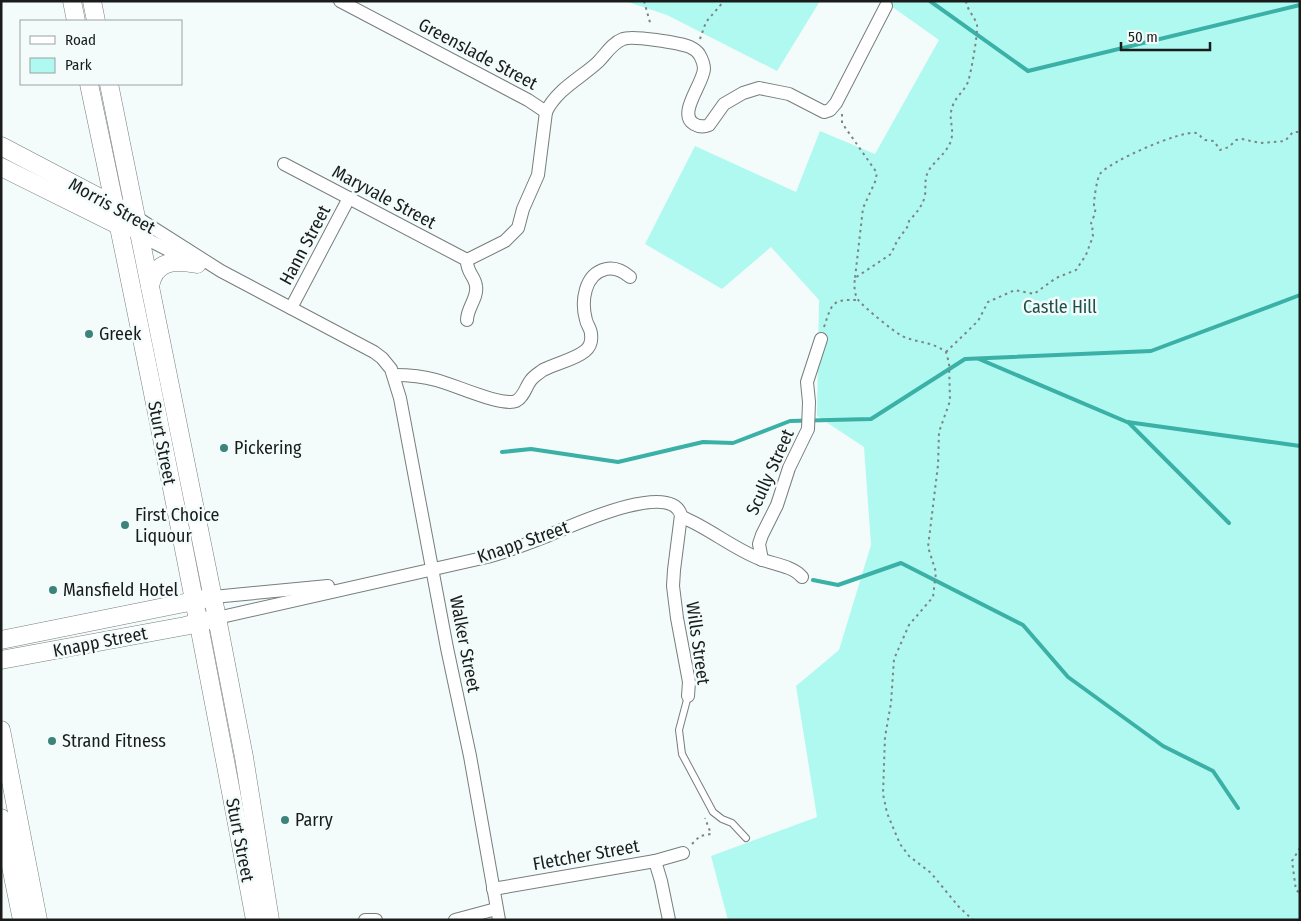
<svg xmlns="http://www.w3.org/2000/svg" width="1301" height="921" viewBox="0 0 1301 921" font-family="'Fira Sans Condensed',sans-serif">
	<rect width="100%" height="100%" fill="#f3fcfb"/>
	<g fill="#aff9f0">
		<path d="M 625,1 L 820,1 L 777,71 L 667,15 Z"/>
		<path d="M 884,1 L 1300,1 L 1300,920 L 728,920 L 711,856 L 817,817 L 796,686 L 839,650 L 871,545 L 864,447 L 817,416 L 819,300 L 771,247 L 722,289 L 645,244 L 695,146 L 796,192 L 820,131 L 875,154 L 939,40 Z"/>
	</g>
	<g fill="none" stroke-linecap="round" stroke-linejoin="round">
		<g stroke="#3bb0a6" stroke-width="4">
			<path d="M 930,1 L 1028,71 L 1300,5"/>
			<path d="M 979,359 L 1127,422 L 1300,446"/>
			<path d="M 1128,422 L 1229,523"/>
			<path d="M 502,452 L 531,449 L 618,462 L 703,442 L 733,443 L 790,421 L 871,419 L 965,359 L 1151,351 L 1300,295"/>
			<path d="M 813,580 L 838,585 L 901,563 L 1023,625 L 1068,677 L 1163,746 L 1213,771 L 1238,808"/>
		</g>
		<defs>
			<path id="lane" d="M 688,696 L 679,730 L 682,754 L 713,812 L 722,819 L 732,823 L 746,838"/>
			<g id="street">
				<path d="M 340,1 L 528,100 L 546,112"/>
				<path d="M 284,164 L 467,260"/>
				<path d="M 136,217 L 221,271 L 374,352 L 382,358 L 391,369 L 400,398 L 447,648 L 470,756 L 499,920"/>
				<path d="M 139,235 L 190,261"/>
				<path d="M 467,260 L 505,241 L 518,228 L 523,209 L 538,175 L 546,112 C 557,89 581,78 598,62 C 606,54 612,43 623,39 C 632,35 680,43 690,47 C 694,49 697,51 699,54 C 702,59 704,63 704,69 C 703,84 677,114 694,124 C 699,127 704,127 709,125 L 724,104 L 743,93 L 759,88 L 789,94 L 824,112 L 830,110 L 836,103 L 886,6"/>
				<path d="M 467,260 C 466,272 475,276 476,286 C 478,298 467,308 467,320"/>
				<path d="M 291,308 L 349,198"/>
				<path d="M 394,375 C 408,375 422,376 436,380 C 453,384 501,407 516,401 C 524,397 526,386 531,380 C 534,376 539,373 543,370 C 556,363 574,360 585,351 C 590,347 592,341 591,334 C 591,329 587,325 586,320 C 581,302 584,274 606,269 C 615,267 623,271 630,277"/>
				<path d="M 682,517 C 709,528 732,548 760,559 C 773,564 793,566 802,577"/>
				<path d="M 762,560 L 759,544 L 762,535 L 777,505 L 789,468 L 808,429 L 809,402 L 807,382 L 821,339"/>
				<path d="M 213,597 L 328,586"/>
				<path d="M 217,618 L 487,557 C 506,552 524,545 542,538 C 563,530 670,478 681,515 L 674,570 L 673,586 L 677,618 L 689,682 L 688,696"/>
				<path d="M 655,861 L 661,881 L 669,920"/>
				<path d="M 493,889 L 655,861 L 683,853"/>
				<path d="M 365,920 L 376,920"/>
				<path d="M 455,920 L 496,909"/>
			</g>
			<g id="secondary">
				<path d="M 72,1 L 76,21"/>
				<path d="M 92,1 L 96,21"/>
				<path d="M 89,84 C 148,362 203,640 255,920"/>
				<path d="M 109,84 L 217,618 L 244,757 L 270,920"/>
				<path d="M 1,146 L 123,210"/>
				<path d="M 1,167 L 126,229"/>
				<path d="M 150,286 C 155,260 175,260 197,264"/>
				<path d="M 1,640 L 204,599"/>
				<path d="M 1,660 L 185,626 L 209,620"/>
				<path d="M 1,730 L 38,920"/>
				<path d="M 1,818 L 22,920"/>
			</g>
		</defs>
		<use href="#lane" stroke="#777e7d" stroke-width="8"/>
		<use href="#street" stroke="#777e7d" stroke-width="14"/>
		<use href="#secondary" stroke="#777e7d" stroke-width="19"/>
		<g stroke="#7e8483" stroke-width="2" stroke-dasharray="2.5 4" stroke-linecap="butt">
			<path d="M 644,1 L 651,26"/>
			<path d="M 966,1 C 967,10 975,17 977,25 C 978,34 971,73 968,82 C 964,91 956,97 953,105 C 948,117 953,125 952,135 C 951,150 937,158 929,170 C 924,178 926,186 925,196 C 922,207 916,213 909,221 L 908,226 L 897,241 L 891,254 L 855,278 C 854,285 854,295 859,301 C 865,308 893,331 902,336 C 917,343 931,341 946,352 L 949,363 L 950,401 L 939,432 L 938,465 L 928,547 L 936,572 L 933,597 L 909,625 L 894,659 L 891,703 L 885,737 L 883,794 L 887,813 L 900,844 L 909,856 L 931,873 L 959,907 L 973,920"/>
			<path d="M 700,39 L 706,22 L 724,1"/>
			<path d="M 842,114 L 842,123 L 877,173 L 875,182 L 863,208 L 855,278"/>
			<path d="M 824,327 C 832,304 831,299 857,300"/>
			<path d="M 946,352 L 978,321 L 988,302 L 1015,290 L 1034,294 L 1056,278 L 1076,270 L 1086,255 L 1093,236 L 1092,231 L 1093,226 L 1091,223 C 1092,220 1095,215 1095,212 C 1096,207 1094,209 1094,204 C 1094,199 1097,178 1100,174 C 1108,162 1181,130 1196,133 C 1200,134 1201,138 1205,140 L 1214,141 L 1220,150 L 1229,147 L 1236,140 L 1242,139 L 1260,143 L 1285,141 L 1293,132 L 1300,132"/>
			<path d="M 692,844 L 700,836 L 711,834 L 705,818"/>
			<path d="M 1300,848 L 1292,861 L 1296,890 L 1300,893"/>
		</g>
		<use href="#lane" stroke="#fff" stroke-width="6"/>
		<use href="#street" stroke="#fff" stroke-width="12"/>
		<use href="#secondary" stroke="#fff" stroke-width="18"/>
	</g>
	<g fill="#3c837c" stroke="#f3fcfb" stroke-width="2">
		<circle cx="89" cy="334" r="5"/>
		<circle cx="224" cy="448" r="5"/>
		<circle cx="125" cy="525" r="5"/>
		<circle cx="53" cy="590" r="5"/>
		<circle cx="52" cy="741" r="5"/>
		<circle cx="285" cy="820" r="5"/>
	</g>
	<g text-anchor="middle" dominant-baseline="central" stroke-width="5" stroke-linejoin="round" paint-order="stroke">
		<g font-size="18" fill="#191c1b" stroke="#f3fcfb">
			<text transform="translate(478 54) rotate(28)">Greenslade Street</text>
			<text transform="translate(384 197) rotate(28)">Maryvale Street</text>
			<text transform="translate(112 206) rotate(29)">Morris Street</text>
			<text transform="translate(305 245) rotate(-62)">Hann Street</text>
			<text transform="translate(162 443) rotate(79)">Sturt Street</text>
			<text transform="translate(770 472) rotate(-66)">Scully Street</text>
			<text transform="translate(523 542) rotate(-19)">Knapp Street</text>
			<text transform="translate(100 642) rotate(-11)">Knapp Street</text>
			<text transform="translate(698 643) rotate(82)">Wills Street</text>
			<text transform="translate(465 644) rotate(79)">Walker Street</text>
			<text transform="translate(240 840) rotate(79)">Sturt Street</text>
			<text transform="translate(586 855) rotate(-10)">Fletcher Street</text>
		</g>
		<g font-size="18" fill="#1e504b" stroke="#f3fcfb">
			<text x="1060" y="307">Castle Hill</text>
		</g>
		<g font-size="18" fill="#191c1b" stroke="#f3fcfb" text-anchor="start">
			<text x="99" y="334">Greek</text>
			<text x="234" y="448">Pickering</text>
			<text x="135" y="515">First Choice<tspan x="135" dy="21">Liquour</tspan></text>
			<text x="63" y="590">Mansfield Hotel</text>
			<text x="62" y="741">Strand Fitness</text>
			<text x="295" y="820">Parry</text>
		</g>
	</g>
	<rect width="1301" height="921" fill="none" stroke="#191c1b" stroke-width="5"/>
	<rect x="20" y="20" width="162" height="65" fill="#f3fcfb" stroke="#9ca2a1"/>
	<rect x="30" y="36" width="25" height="8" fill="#ffffff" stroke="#9ca2a1"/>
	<text x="65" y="45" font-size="15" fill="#191c1b">Road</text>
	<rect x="30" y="58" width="25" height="15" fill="#aff9f0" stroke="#9ca2a1"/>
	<text x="65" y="70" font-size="15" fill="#191c1b">Park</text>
	<path d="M1121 42v8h89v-8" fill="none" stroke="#191c1b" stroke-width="2.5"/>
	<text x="1128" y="42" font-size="15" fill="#191c1b" stroke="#f3fcfb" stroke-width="4" paint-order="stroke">50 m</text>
</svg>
